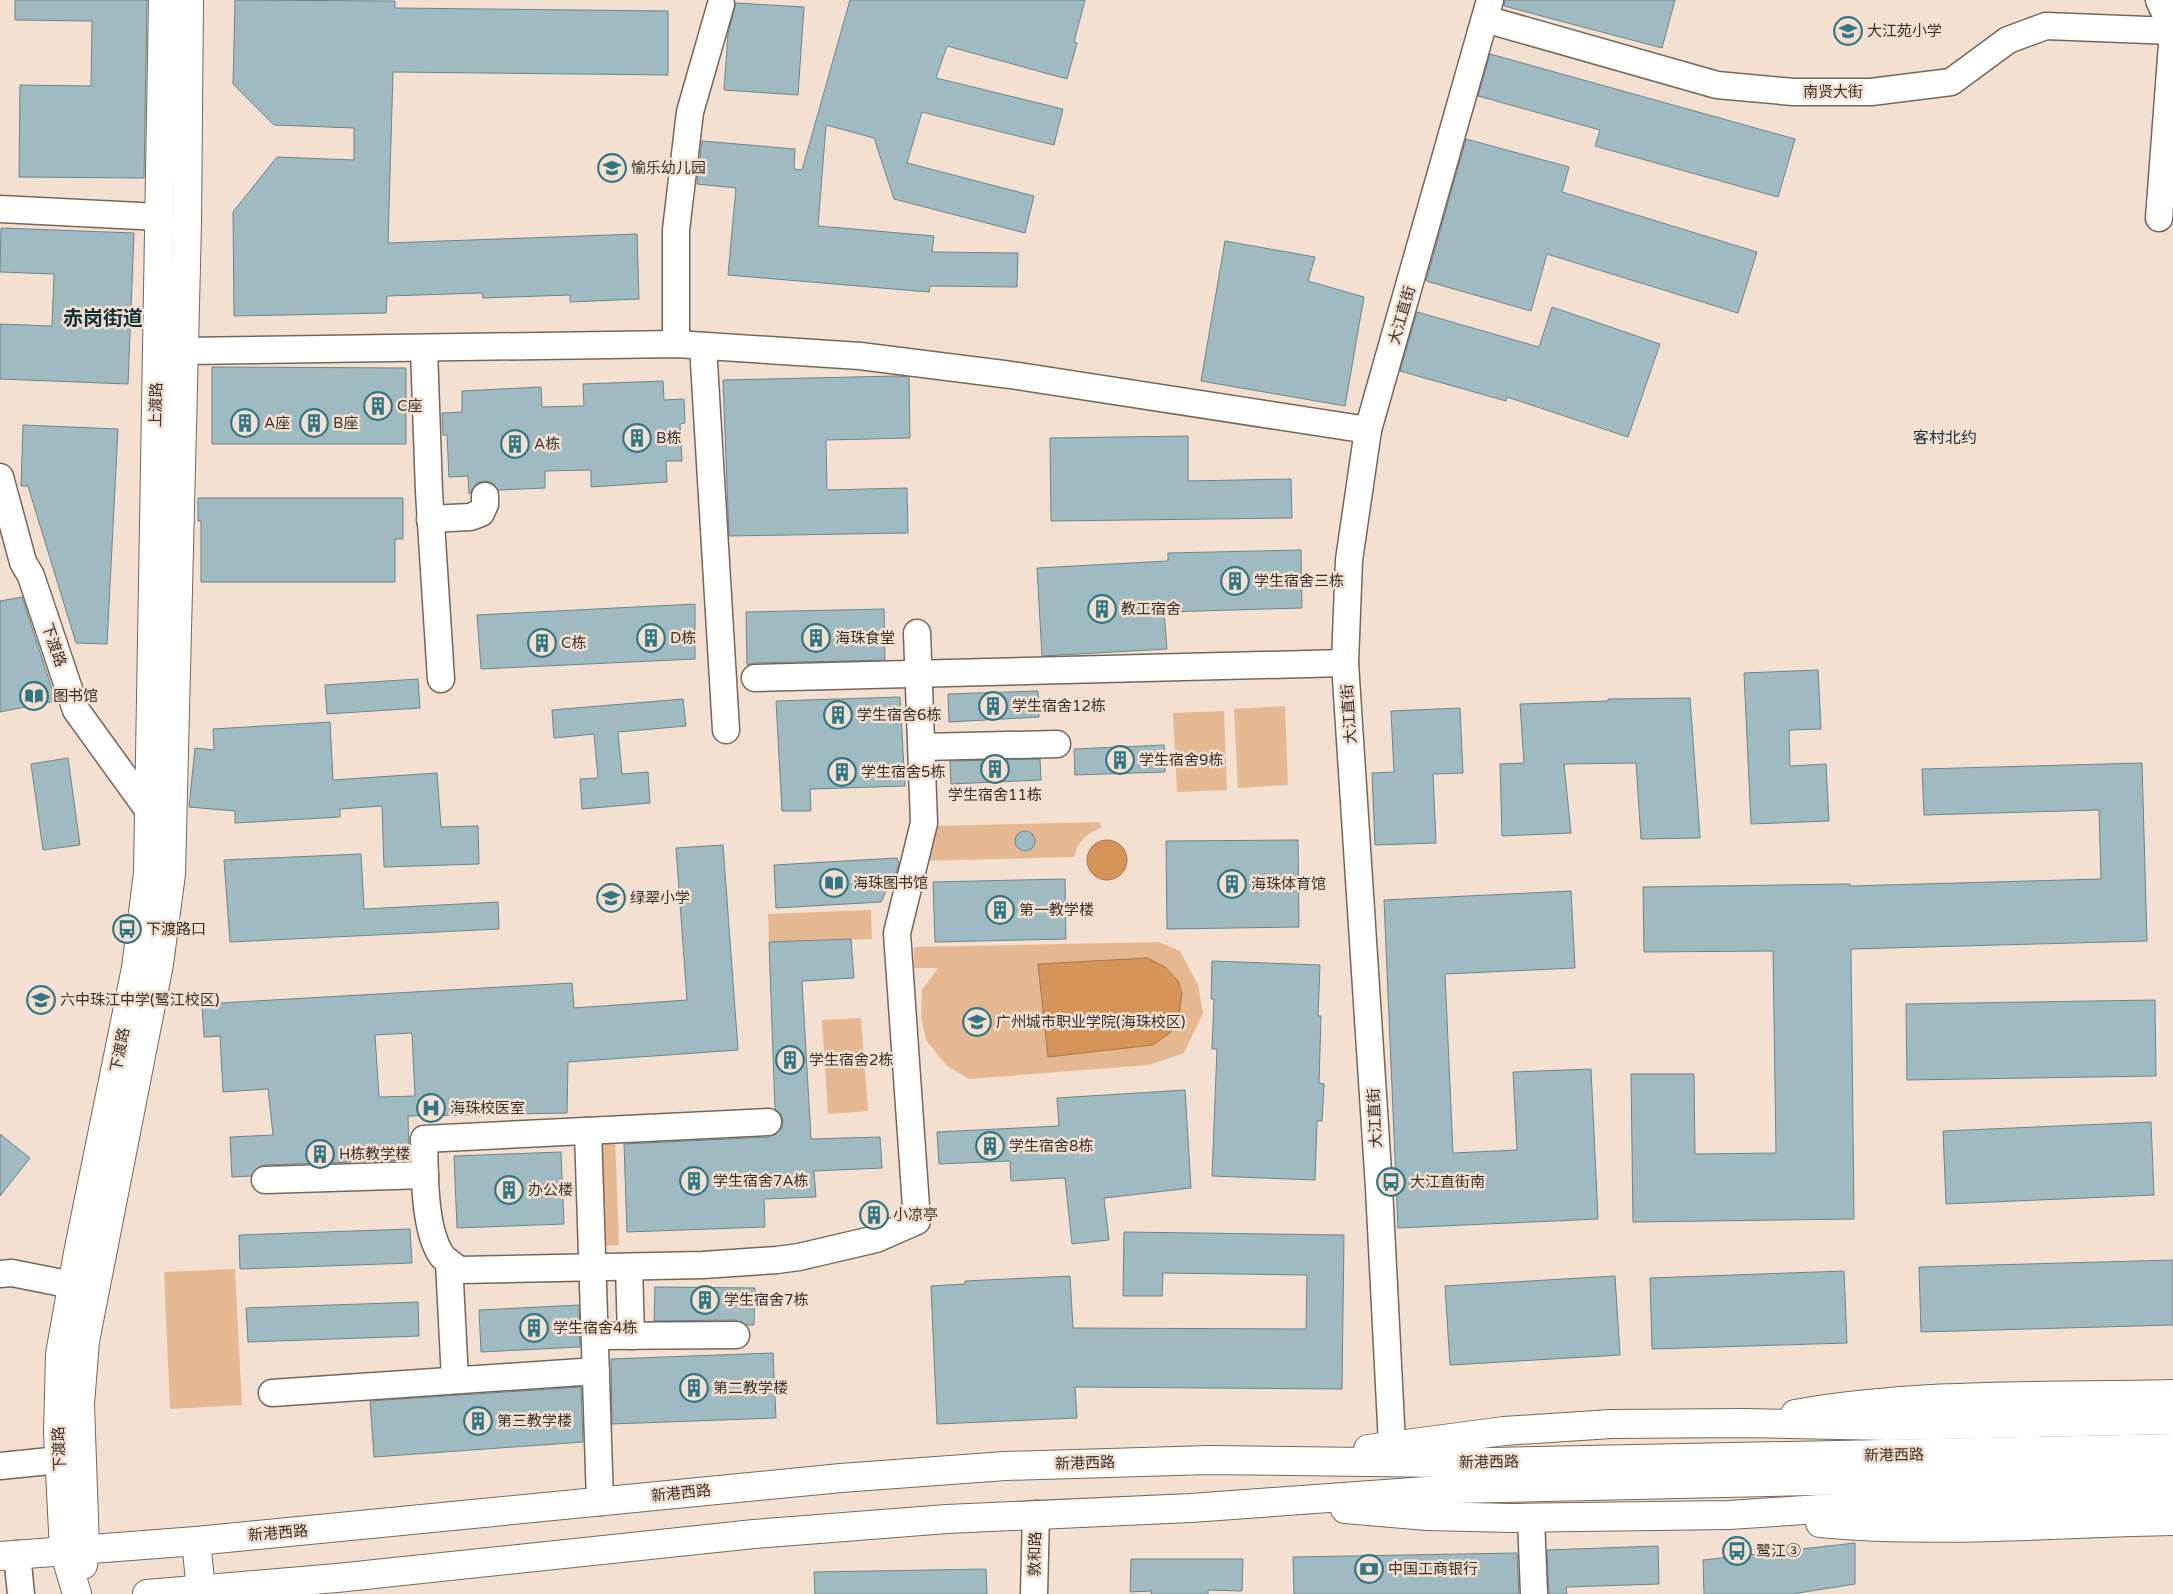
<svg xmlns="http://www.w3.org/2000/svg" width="2173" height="1594" viewBox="0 0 2173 1594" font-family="'Varela Round','Noto Sans SC',sans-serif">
	<rect width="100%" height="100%" fill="#f3e0d0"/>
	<g fill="#e6b891">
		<path d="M 1285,706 L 1288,785 L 1238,788 L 1234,709 Z"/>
		<path d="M 1224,711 L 1227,790 L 1177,792 L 1173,713 Z"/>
		<path d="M 1100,822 L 1101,828 C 1086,834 1078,841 1074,857 L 920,861 L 932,826 Z"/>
		<path d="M 871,910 L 872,939 L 769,942 L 768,914 Z"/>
		<path d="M 1159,942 L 1180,951 L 1198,985 L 1203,1013 L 1184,1053 L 1149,1065 L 969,1079 L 947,1066 L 926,1040 L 921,1016 L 922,990 L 938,968 L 914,968 L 914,947 Z"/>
		<path d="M 861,1018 L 868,1111 L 828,1114 L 822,1020 Z"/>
		<path d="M 615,1137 L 619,1245 L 597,1246 L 593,1138 Z"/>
		<path d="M 235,1269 L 242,1405 L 170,1409 L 164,1272 Z"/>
	</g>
	<g fill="#d79458" stroke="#a7764a">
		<circle cx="1107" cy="860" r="20"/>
		<path d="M 1147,958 L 1165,967 L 1178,981 L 1182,993 L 1179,1015 L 1171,1032 L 1153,1045 L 1048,1057 L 1038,964 Z"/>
	</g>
	<g fill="#9fbac0" stroke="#6b858b" fill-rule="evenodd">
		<path d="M 15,0 L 147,0 L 144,178 L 19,177 L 20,85 L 91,86 L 92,21 L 15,20 Z"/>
		<path d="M 235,0 L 395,1 L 395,8 L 668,11 L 668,75 L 393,72 L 388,243 L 637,234 L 639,299 L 570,302 L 570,295 L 483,298 L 482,293 L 387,296 L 386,313 L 234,316 L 233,212 L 277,157 L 354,160 L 354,128 L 274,125 L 233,84 Z"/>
		<path d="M 850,0 L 1085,0 L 1074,42 L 1077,43 L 1067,79 L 947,46 L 936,78 L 1063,109 L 1054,145 L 922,112 L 907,163 L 1034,196 L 1025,233 L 894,199 L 874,138 L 826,125 L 818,226 L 934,236 L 932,252 L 1018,253 L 1017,287 L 930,286 L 929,292 L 728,275 L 736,188 L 697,184 L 702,141 L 795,149 L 794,169 L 802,170 Z"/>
		<path d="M 1505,0 L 1675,0 L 1662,48 L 1504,6 Z"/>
		<path d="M 736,3 L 804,7 L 798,95 L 724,90 L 728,34 Z"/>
		<path d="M 1490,54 L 1795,139 L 1778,197 L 1595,146 L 1600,130 L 1478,96 Z"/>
		<path d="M 1466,139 L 1569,167 L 1562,192 L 1757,252 L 1738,313 L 1547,254 L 1531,311 L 1426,281 Z"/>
		<path d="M 1,228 L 134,233 L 128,384 L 0,379 L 0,324 L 52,326 L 54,274 L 0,272 Z"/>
		<path d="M 1225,241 L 1315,257 L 1308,281 L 1364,297 L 1345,406 L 1201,381 Z"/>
		<path d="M 1552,307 L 1660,344 L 1628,437 L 1507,397 L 1506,401 L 1400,371 L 1417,312 L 1539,347 Z"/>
		<path d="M 212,367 L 406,368 L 406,444 L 212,444 Z"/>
		<path d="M 897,376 L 909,377 L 910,438 L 826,440 L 827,490 L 907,488 L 908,533 L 729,536 L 723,380 Z"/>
		<path d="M 663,381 L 664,400 L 684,399 L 685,423 L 680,424 L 682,461 L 666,461 L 667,482 L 591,487 L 591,470 L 545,471 L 545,488 L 498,490 L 493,483 L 485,481 L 477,483 L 469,494 L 468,476 L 449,477 L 447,435 L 443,435 L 442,413 L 462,412 L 462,391 L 541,387 L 542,407 L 584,406 L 583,384 Z"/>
		<path d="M 23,425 L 118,429 L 107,644 L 76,643 L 28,486 L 21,486 Z"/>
		<path d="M 1188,436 L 1188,481 L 1291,479 L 1292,518 L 1051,521 L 1050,438 Z"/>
		<path d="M 198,498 L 403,498 L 403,539 L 395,539 L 395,582 L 201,582 L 201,521 L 198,521 Z"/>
		<path d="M 1301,550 L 1302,608 L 1164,612 L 1167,649 L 1042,656 L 1037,568 L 1168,561 L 1168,553 Z"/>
		<path d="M 22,597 L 56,701 L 0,712 L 0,601 Z"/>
		<path d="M 695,604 L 695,659 L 481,669 L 477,615 Z"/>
		<path d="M 884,609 L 885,660 L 755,663 L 747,665 L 746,612 Z"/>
		<path d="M 1818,670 L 1821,729 L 1789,730 L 1790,766 L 1826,764 L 1829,821 L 1751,824 L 1744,673 Z"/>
		<path d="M 418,679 L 420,708 L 327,714 L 325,685 Z"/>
		<path d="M 1038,691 L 1039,717 L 949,722 L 948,694 Z"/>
		<path d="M 900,697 L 905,786 L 810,789 L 811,811 L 782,811 L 776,701 Z"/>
		<path d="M 1690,698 L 1700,838 L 1641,839 L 1636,763 L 1564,764 L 1571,833 L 1502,836 L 1500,764 L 1524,763 L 1520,704 L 1608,701 L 1608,699 Z"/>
		<path d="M 683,699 L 686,726 L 618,732 L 622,774 L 648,772 L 650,803 L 582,809 L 580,779 L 598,778 L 594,734 L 554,738 L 552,710 Z"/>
		<path d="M 1460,708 L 1463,773 L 1433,774 L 1436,843 L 1375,845 L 1372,773 L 1394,772 L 1391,711 Z"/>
		<path d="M 330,722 L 333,780 L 437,773 L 441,827 L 478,826 L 479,864 L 384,867 L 382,806 L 340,809 L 340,817 L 235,823 L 235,811 L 189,807 L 195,748 L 214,750 L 213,729 Z"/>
		<path d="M 1164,745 L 1165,772 L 1075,775 L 1074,749 Z"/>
		<path d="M 68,758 L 80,845 L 43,850 L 31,764 Z"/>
		<path d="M 1040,759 L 1041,780 L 951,784 L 950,761 Z"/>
		<path d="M 2142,763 L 2147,941 L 1851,949 L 1854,1219 L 1633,1222 L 1631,1074 L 1694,1074 L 1695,1154 L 1776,1153 L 1773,951 L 1644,952 L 1643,887 L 1850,884 L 1850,886 L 2101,879 L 2099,810 L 1924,815 L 1922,769 Z"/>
		<circle cx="1025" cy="841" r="10"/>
		<path d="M 1298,840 L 1299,927 L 1167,929 L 1166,841 Z"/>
		<path d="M 723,845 L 738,1050 L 568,1062 L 567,1113 L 408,1116 L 409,1160 L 265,1165 L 257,1168 L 251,1176 L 232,1177 L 230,1137 L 273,1135 L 268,1089 L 223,1092 L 220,1036 L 204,1037 L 202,1004 L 572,983 L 574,1008 L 687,1000 L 676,848 ZM 412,1033 L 415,1096 L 379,1097 L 375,1035 Z"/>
		<path d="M 361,854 L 364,909 L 498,902 L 499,929 L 230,942 L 224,860 Z"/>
		<path d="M 897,858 L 899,863 L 894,883 L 890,883 L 881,902 L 776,908 L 774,865 Z"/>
		<path d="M 1065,879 L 1066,939 L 935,942 L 933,882 Z"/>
		<path d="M 1571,891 L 1575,968 L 1445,974 L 1453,1153 L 1517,1150 L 1513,1072 L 1591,1069 L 1598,1219 L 1398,1228 L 1384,900 Z"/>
		<path d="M 851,939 L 854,978 L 802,981 L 811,1139 L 880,1137 L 882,1168 L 814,1171 L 816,1197 L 764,1199 L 765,1227 L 627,1232 L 624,1144 L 769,1137 L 776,1134 L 782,1128 L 783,1121 L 781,1114 L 775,1109 L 769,942 Z"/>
		<path d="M 1212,961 L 1320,965 L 1318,1016 L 1321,1016 L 1319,1083 L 1324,1084 L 1322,1121 L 1317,1121 L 1315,1180 L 1212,1176 L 1217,1049 L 1212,1049 L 1214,999 L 1211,999 Z"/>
		<path d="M 2155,1000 L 2156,1076 L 1907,1080 L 1906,1004 Z"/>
		<path d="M 1185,1090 L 1191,1188 L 1104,1198 L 1109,1240 L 1072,1244 L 1065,1178 L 1011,1181 L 1010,1161 L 939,1164 L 937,1132 L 1059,1126 L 1057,1098 Z"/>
		<path d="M 2151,1122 L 2154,1195 L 1946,1204 L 1943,1131 Z"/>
		<path d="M 0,1134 L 30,1158 L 0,1196 Z"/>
		<path d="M 561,1152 L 564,1224 L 457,1228 L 454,1156 Z"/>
		<circle cx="873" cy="1215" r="10"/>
		<path d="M 410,1229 L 412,1263 L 240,1269 L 239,1235 Z"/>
		<path d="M 1124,1232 L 1344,1235 L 1342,1389 L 1075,1387 L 1077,1418 L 937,1424 L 931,1286 L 965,1284 L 965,1281 L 1070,1276 L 1073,1328 L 1306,1329 L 1307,1275 L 1163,1273 L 1162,1296 L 1123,1296 Z"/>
		<path d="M 2173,1260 L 2173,1325 L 1921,1332 L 1919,1267 Z"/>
		<path d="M 1844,1271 L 1847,1343 L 1652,1349 L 1650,1278 Z"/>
		<path d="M 1615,1276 L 1620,1355 L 1450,1365 L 1445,1286 Z"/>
		<path d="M 655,1287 L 755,1288 L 754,1325 L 746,1325 L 736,1320 L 654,1321 Z"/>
		<path d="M 418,1302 L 419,1336 L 248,1342 L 246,1308 Z"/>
		<path d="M 579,1305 L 580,1347 L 481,1352 L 479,1310 Z"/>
		<path d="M 773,1353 L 776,1418 L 612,1424 L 611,1359 Z"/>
		<path d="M 581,1387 L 583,1442 L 374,1457 L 370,1401 Z"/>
		<path d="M 1855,1543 L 1855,1584 L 1792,1594 L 1704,1594 L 1703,1560 Z"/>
		<path d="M 1658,1546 L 1659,1584 L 1566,1587 L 1567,1594 L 1549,1594 L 1547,1550 Z"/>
		<path d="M 1517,1553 L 1519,1594 L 1294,1594 L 1293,1557 Z"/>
		<path d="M 1131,1559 L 1243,1559 L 1242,1591 L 1208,1590 L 1208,1594 L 1151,1594 L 1152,1591 L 1130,1592 Z"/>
		<path d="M 986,1569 L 987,1594 L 815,1594 L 814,1572 Z"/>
	</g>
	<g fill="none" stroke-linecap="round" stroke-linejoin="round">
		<defs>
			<g id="minor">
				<path d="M 1485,19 L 1717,85 L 1793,92 L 1871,92 L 1951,82 L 2008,40 L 2046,26 L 2173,31"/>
				<path d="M 0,209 L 160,217"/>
				<path d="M 2159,218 L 2173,31 L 2159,0"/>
				<path d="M 676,344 L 676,230 L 690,112 L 721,4"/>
				<path d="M 703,346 L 726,730"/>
				<path d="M 424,349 L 429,492 L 441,679"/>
				<path d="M 184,351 L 676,344 L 860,356 L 1011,375 L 1368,430"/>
				<path d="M 0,477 L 23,562 L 31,576 L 76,710 L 149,811"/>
				<path d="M 430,519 L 470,517 L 481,513 L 485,504 L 485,496"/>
				<path d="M 755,678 L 1345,663"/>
				<path d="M 922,747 L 1057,744"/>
				<path d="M 768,1122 L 424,1139 C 425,1170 423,1229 442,1256 C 446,1261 454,1266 459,1270 L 703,1265 L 777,1260 L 799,1257 L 876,1239 L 917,1221 L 897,933 L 924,823 L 917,633"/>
				<path d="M 588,1131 L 600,1502"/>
				<path d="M 265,1180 L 425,1175"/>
				<path d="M 449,1262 L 455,1380"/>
				<path d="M 629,1267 L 631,1336"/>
				<path d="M 0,1274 L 12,1273 L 72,1285"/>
				<path d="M 595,1336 L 736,1335"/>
				<path d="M 272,1393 L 596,1371"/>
				<path d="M 1392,1444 L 1379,1188 L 1345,663 L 1349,560 L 1368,430 L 1490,0"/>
				<path d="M 0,1466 L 59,1460"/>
				<path d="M 1531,1518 L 1534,1594"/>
				<path d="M 17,1554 L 21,1594"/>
				<path d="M 1034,1594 L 1036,1514"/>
			</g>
			<g id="major">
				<path d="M 1795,1414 C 1920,1392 2047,1397 2173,1394"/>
				<path d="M 1368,1449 L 1504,1431 L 1611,1424 L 1744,1423 L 1888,1426 L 2173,1420"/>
				<path d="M 1345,1509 L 1427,1516 L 1512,1518 L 1729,1515 L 1864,1506 L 2173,1499"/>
				<path d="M 1820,1523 C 1937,1534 2056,1523 2173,1521"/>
				<path d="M 196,1541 L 201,1590"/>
				<path d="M 0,1556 L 196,1541 L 841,1478 L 1005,1466 L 1209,1460 L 1445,1463 L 2173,1448"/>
				<path d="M 83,1565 L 85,1548 L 80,1404 L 85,1341 L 159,964 L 171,874 L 187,224 L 189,0"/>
				<path d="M 77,1594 L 64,1550 L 58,1433 L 60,1354 L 78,1253 L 136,968 L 148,873 L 163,0"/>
				<path d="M 147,1594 L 337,1578 L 754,1534 L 947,1519 L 1191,1508 L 1454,1489 L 2173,1473"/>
			</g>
		</defs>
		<use href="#minor" stroke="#776658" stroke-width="29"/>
		<use href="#major" stroke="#776658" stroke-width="30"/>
		<use href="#minor" stroke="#fff" stroke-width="26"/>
		<use href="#major" stroke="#fff" stroke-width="28"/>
	</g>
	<defs>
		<symbol id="school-ring" viewBox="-11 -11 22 22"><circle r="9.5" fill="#f3e0d0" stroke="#307684" stroke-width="1.5"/><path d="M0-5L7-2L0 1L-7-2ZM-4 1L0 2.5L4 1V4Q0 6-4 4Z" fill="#307684"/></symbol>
		<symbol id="building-ring" viewBox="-11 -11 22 22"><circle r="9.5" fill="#f3e0d0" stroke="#307684" stroke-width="1.5"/><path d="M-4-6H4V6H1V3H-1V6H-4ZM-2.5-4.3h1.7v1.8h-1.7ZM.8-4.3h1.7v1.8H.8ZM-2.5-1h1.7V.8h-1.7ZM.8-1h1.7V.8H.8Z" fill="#307684"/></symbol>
		<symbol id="library-ring" viewBox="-11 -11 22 22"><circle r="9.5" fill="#f3e0d0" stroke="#307684" stroke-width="1.5"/><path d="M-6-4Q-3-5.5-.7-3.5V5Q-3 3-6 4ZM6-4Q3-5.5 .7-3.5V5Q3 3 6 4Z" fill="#307684"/></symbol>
		<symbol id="bus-ring" viewBox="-11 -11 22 22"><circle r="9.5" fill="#f3e0d0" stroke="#307684" stroke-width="1.5"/><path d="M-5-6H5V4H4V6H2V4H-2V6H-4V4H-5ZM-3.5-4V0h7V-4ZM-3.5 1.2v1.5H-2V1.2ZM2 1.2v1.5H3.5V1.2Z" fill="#307684"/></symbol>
		<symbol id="university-ring" viewBox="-11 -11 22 22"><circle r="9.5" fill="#f3e0d0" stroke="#307684" stroke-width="1.5"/><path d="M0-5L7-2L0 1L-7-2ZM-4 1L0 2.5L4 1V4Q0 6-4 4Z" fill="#307684"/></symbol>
		<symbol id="hospital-ring" viewBox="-11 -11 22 22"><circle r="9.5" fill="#f3e0d0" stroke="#307684" stroke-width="1.5"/><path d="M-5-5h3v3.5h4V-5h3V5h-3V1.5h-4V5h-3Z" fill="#307684"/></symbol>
		<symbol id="bank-ring" viewBox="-11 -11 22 22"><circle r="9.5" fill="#f3e0d0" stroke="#307684" stroke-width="1.5"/><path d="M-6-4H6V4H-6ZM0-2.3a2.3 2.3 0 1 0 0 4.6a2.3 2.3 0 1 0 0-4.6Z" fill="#307684"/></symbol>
	</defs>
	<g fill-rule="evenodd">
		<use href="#school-ring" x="1832" y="15" width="32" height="32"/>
		<use href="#school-ring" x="596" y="152" width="32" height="32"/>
		<use href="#building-ring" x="362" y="390" width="32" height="32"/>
		<use href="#building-ring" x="229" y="407" width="32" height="32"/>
		<use href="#building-ring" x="298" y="407" width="32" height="32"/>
		<use href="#building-ring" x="621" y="422" width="32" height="32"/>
		<use href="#building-ring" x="499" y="428" width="32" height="32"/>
		<use href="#building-ring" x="1219" y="565" width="32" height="32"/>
		<use href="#building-ring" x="1086" y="593" width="32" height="32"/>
		<use href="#building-ring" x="635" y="622" width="32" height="32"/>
		<use href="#building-ring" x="800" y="622" width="32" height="32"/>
		<use href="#building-ring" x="526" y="627" width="32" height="32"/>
		<use href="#library-ring" x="18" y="680" width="32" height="32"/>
		<use href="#building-ring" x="977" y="690" width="32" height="32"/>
		<use href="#building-ring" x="822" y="699" width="32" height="32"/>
		<use href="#building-ring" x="1104" y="744" width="32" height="32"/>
		<use href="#building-ring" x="979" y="753" width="32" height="32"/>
		<use href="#building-ring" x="826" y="756" width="32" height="32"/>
		<use href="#library-ring" x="818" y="867" width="32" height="32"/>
		<use href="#building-ring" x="1216" y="868" width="32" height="32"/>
		<use href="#school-ring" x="595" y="882" width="32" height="32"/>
		<use href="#building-ring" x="984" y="894" width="32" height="32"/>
		<use href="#bus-ring" x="111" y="913" width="32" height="32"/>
		<use href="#school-ring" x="25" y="984" width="32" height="32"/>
		<use href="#university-ring" x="961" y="1006" width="32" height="32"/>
		<use href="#building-ring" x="774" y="1044" width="32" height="32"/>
		<use href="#hospital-ring" x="415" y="1092" width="32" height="32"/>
		<use href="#building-ring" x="974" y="1130" width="32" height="32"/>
		<use href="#building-ring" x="304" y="1138" width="32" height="32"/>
		<use href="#building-ring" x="678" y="1165" width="32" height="32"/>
		<use href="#bus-ring" x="1375" y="1166" width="32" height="32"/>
		<use href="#building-ring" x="493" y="1174" width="32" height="32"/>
		<use href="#building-ring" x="858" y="1199" width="32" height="32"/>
		<use href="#building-ring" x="689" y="1284" width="32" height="32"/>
		<use href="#building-ring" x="518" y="1312" width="32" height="32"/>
		<use href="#building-ring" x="678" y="1372" width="32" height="32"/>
		<use href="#building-ring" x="462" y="1405" width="32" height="32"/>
		<use href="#bus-ring" x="1721" y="1535" width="32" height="32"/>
		<use href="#bank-ring" x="1353" y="1553" width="32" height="32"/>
	</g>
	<g text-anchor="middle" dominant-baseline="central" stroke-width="5" stroke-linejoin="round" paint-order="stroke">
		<g font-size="15" fill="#38302a" stroke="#f3e0d0" text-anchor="start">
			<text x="1867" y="31">大江苑小学</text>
			<text x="631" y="168">愉乐幼儿园</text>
			<text x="397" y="406">C座</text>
			<text x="264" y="423">A座</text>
			<text x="333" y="423">B座</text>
			<text x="656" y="438">B栋</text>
			<text x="534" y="444">A栋</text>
			<text x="1254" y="581">学生宿舍三栋</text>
			<text x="1121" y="609">教工宿舍</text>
			<text x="670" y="638">D栋</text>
			<text x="835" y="638">海珠食堂</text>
			<text x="561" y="643">C栋</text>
			<text x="53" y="696">图书馆</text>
			<text x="1012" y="706">学生宿舍12栋</text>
			<text x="857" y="715">学生宿舍6栋</text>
			<text x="1139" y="760">学生宿舍9栋</text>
			<text x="861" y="772">学生宿舍5栋</text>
			<text x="995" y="795" text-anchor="middle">学生宿舍11栋</text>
			<text x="853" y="883">海珠图书馆</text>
			<text x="1251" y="884">海珠体育馆</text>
			<text x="630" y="898">绿翠小学</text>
			<text x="1019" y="910">第一教学楼</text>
			<text x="146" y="929">下渡路口</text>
			<text x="60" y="1000">六中珠江中学(鹭江校区)</text>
			<text x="996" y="1022">广州城市职业学院(海珠校区)</text>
			<text x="809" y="1060">学生宿舍2栋</text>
			<text x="450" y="1108">海珠校医室</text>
			<text x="1009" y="1146">学生宿舍8栋</text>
			<text x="339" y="1154">H栋教学楼</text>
			<text x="713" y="1181">学生宿舍7A栋</text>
			<text x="1410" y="1182">大江直街南</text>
			<text x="528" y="1190">办公楼</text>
			<text x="893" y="1215">小凉亭</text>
			<text x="724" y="1300">学生宿舍7栋</text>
			<text x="553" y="1328">学生宿舍4栋</text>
			<text x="713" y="1388">第二教学楼</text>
			<text x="497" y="1421">第三教学楼</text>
			<text x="1756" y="1551">鹭江③</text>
			<text x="1388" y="1569">中国工商银行</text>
		</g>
		<g font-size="15" fill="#38302a" stroke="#f3e0d0">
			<text x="1833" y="92">南贤大街</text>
			<text transform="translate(1402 315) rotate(-74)">大江直街</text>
			<text transform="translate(156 405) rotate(-89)">上渡路</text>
			<text transform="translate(54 645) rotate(71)">下渡路</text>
			<text transform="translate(1349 714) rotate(-94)">大江直街</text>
			<text transform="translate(120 1050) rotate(-79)">下渡路</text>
			<text transform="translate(1375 1118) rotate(-93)">大江直街</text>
			<text transform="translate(59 1449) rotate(-92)">下渡路</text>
			<text transform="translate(1894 1455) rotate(-1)">新港西路</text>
			<text transform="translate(1489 1462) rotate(-1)">新港西路</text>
			<text transform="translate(1085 1463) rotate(-2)">新港西路</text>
			<text transform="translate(681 1493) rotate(-6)">新港西路</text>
			<text transform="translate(278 1533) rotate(-5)">新港西路</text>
			<text transform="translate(1035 1554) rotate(-89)">敦和路</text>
		</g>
		<g font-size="16" fill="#103138" stroke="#f3e0d0">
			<text x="1945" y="438">客村北约</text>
		</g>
		<g font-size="20" font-weight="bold" fill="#103138" stroke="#f3e0d0">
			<text x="103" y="319">赤岗街道</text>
		</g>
	</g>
</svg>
